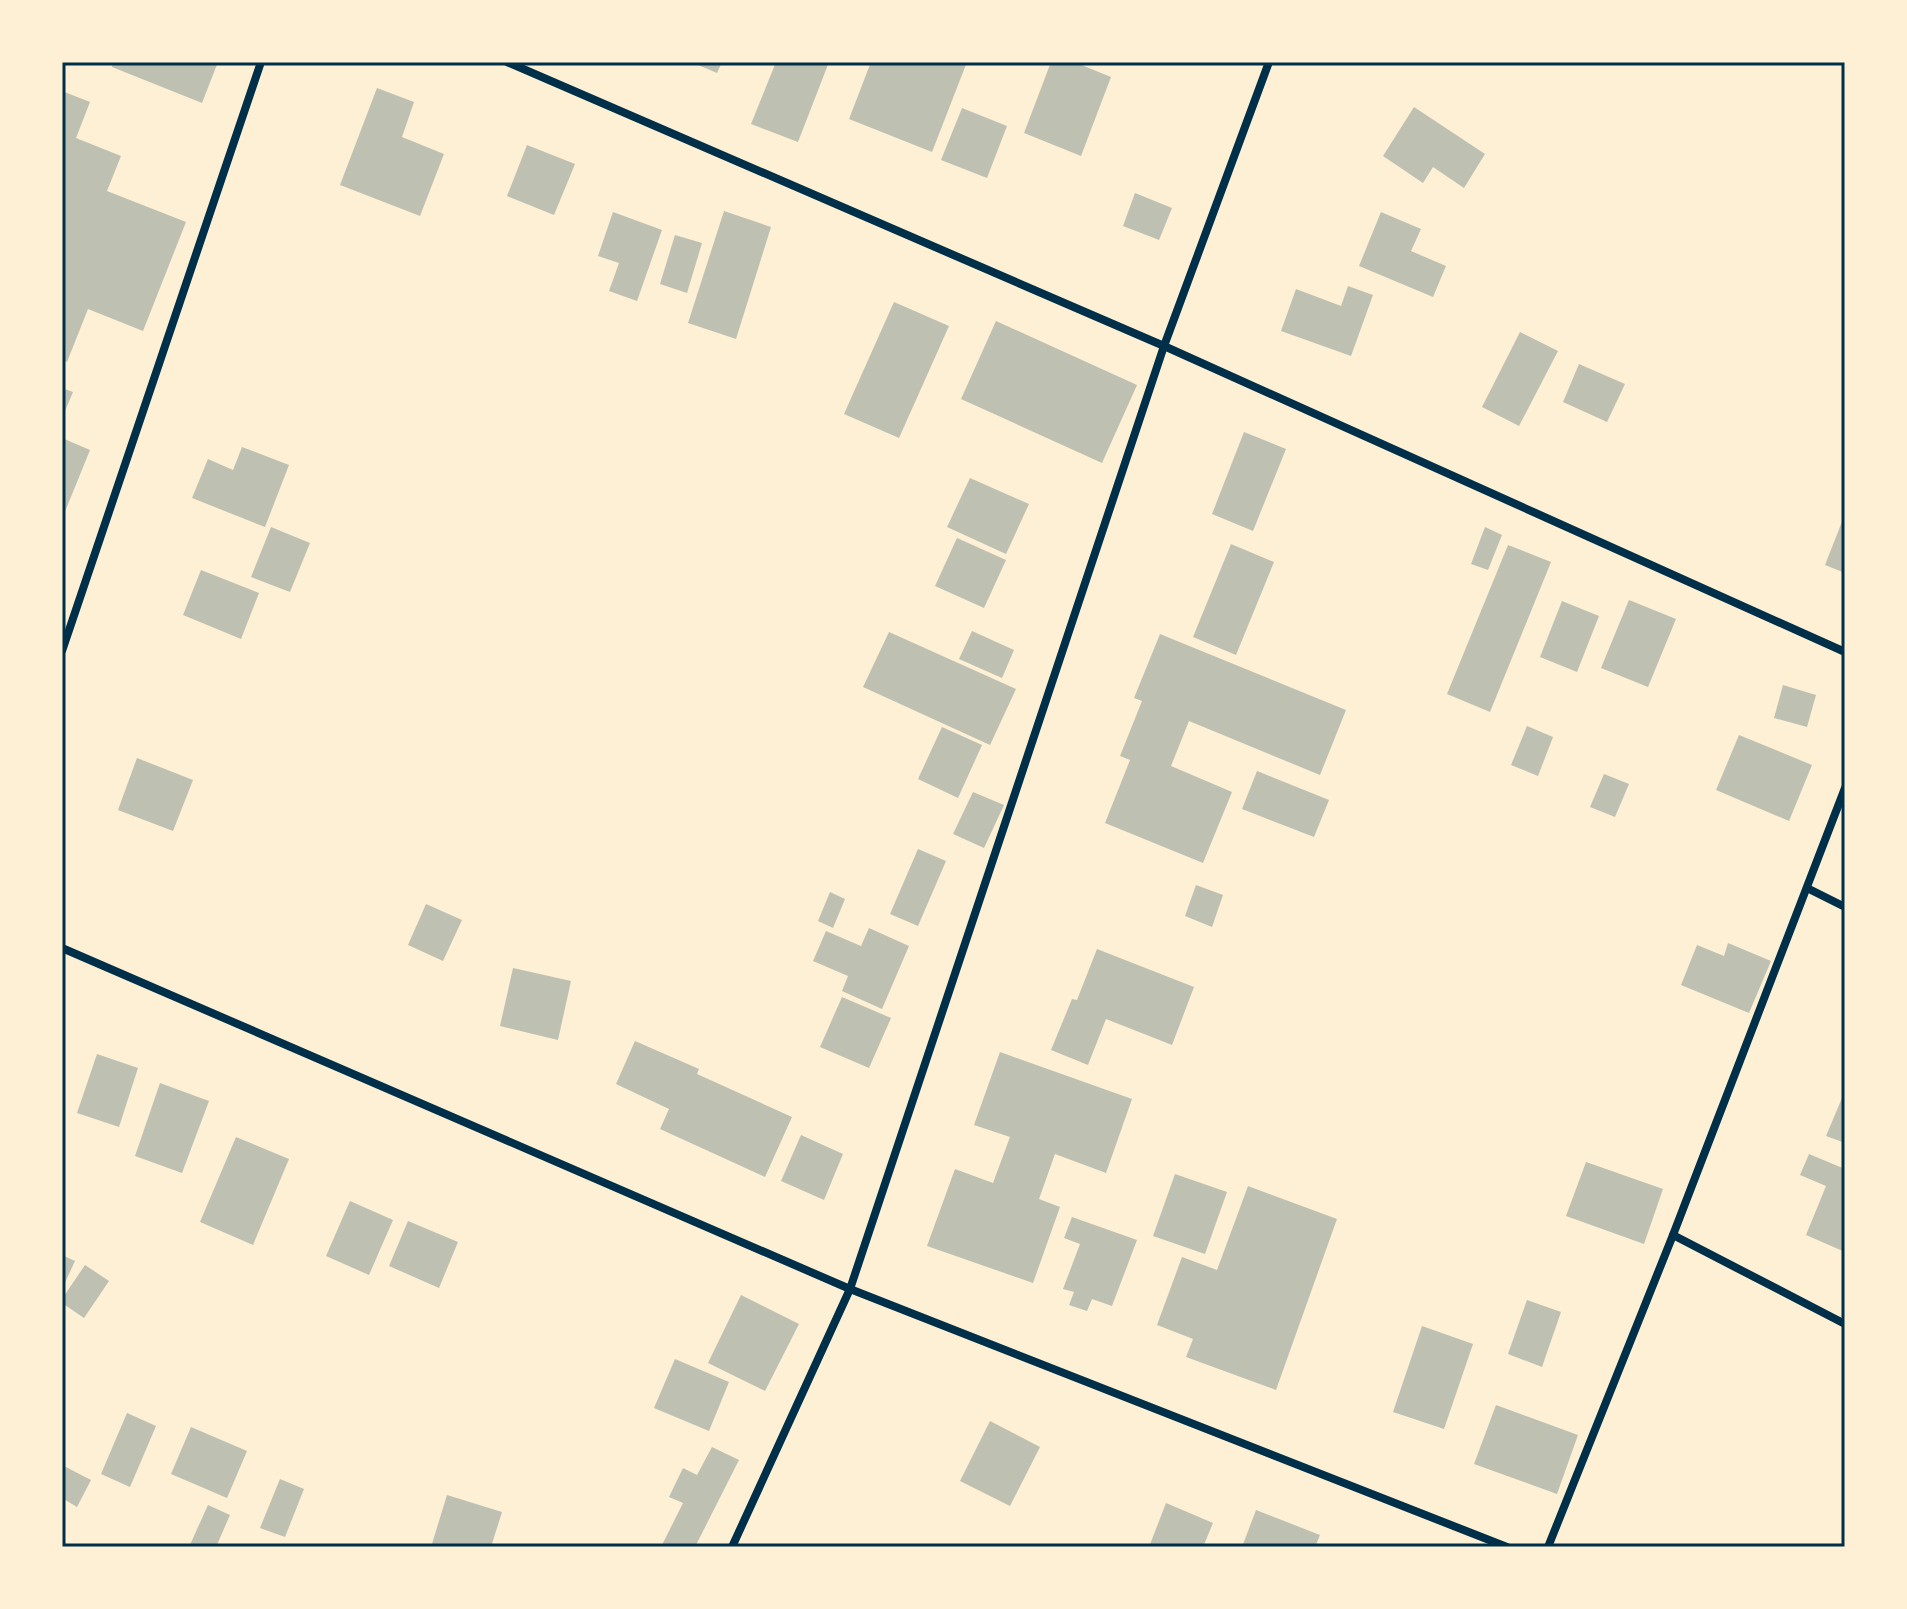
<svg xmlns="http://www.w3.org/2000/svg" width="1907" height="1609" viewBox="0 0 1907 1609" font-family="Roboto,sans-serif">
	<rect width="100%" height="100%" fill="#fdf0d5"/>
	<g fill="#bec0b2">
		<path d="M 113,62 L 218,62 L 202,103 L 112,67 Z"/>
		<path d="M 691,62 L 722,62 L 717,73 Z"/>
		<path d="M 776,62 L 829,62 L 798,142 L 751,124 Z"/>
		<path d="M 871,62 L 967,62 L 932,152 L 849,119 Z"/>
		<path d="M 1051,62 L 1074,62 L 1111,77 L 1081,156 L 1024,133 Z"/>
		<path d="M 377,88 L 414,102 L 402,137 L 444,154 L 420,216 L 340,185 Z"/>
		<path d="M 62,91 L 90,102 L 76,138 L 121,156 L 107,191 L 186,222 L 143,331 L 88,309 L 67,362 L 62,360 Z"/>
		<path d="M 1414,107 L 1485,154 L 1464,188 L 1433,167 L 1423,183 L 1383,156 Z"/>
		<path d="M 962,108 L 1007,126 L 987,178 L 941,160 Z"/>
		<path d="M 527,145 L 575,164 L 554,215 L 507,196 Z"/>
		<path d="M 1135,193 L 1172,208 L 1159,240 L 1123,226 Z"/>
		<path d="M 724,211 L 771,227 L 736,339 L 688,323 Z"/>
		<path d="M 613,212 L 662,230 L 637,301 L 609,291 L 619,263 L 598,256 Z"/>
		<path d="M 1381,212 L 1421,229 L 1411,251 L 1446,266 L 1433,297 L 1359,266 Z"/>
		<path d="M 675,235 L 702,243 L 687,293 L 660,284 Z"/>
		<path d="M 1348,286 L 1373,295 L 1351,356 L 1281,331 L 1296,289 L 1341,306 Z"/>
		<path d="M 894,302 L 949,326 L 899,438 L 844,414 Z"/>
		<path d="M 996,321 L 1137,385 L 1102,463 L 961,399 Z"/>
		<path d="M 1520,332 L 1558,351 L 1519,426 L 1482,407 Z"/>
		<path d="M 1579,364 L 1625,384 L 1607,422 L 1563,402 Z"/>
		<path d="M 62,388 L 73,392 L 62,418 Z"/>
		<path d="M 1244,432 L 1286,449 L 1253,531 L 1212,514 Z"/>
		<path d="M 62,438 L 90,450 L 62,519 Z"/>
		<path d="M 242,447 L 289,465 L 265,527 L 192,498 L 208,459 L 233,470 Z"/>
		<path d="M 970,478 L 1029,504 L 1006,554 L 947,527 Z"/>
		<path d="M 1845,514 L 1845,573 L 1825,565 Z"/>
		<path d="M 271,527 L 310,543 L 290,592 L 251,577 Z"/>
		<path d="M 1485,527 L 1502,535 L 1488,570 L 1471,564 Z"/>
		<path d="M 957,538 L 1006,560 L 984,608 L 935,586 Z"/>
		<path d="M 1231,544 L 1274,562 L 1236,655 L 1193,637 Z"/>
		<path d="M 1508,545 L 1551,562 L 1490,712 L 1447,694 Z"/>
		<path d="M 201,570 L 259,593 L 241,639 L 183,615 Z"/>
		<path d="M 1629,600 L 1676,619 L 1648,687 L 1601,668 Z"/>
		<path d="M 1562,601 L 1599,616 L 1577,672 L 1540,657 Z"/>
		<path d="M 972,631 L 1014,650 L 1002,678 L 959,659 Z"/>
		<path d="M 889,632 L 1016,689 L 990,745 L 863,687 Z"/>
		<path d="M 1160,634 L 1346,710 L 1320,775 L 1189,721 L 1171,766 L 1232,792 L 1203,863 L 1105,823 L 1130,760 L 1120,756 L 1142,701 L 1134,698 Z"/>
		<path d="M 1783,685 L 1816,695 L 1807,727 L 1774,718 Z"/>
		<path d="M 1527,726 L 1553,737 L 1538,776 L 1511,765 Z"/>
		<path d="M 942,727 L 982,745 L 958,798 L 918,779 Z"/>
		<path d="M 1739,735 L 1812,765 L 1789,821 L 1716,790 Z"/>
		<path d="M 137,758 L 193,780 L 173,831 L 118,810 Z"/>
		<path d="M 1257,771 L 1329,800 L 1314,837 L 1242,809 Z"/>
		<path d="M 1604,774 L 1629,784 L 1615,817 L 1590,807 Z"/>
		<path d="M 973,792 L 1004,805 L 984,848 L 953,834 Z"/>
		<path d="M 918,849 L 946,861 L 918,926 L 890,914 Z"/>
		<path d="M 1196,885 L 1223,895 L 1212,927 L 1185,916 Z"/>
		<path d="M 830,892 L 845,899 L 833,928 L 818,921 Z"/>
		<path d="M 426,904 L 462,920 L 443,961 L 408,945 Z"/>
		<path d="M 869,928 L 909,946 L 882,1009 L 842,991 L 848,976 L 813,961 L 826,931 L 861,946 Z"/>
		<path d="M 1728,943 L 1771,961 L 1749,1013 L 1681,985 L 1697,945 L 1724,956 Z"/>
		<path d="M 1097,949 L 1194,987 L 1172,1045 L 1106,1019 L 1088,1065 L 1051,1050 L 1072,999 L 1077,1000 Z"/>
		<path d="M 513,968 L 571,981 L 558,1040 L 500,1026 Z"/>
		<path d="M 842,997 L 891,1018 L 869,1068 L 820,1047 Z"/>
		<path d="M 635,1041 L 699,1069 L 697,1074 L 792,1117 L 765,1177 L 660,1129 L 669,1109 L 616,1084 Z"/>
		<path d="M 1000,1052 L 1132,1099 L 1106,1173 L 1055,1154 L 1039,1199 L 1060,1207 L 1033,1283 L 927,1246 L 955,1169 L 993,1183 L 1010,1137 L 974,1125 Z"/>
		<path d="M 97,1054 L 138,1068 L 119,1127 L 77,1113 Z"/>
		<path d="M 160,1083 L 209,1101 L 182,1173 L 135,1156 Z"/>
		<path d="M 1845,1091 L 1845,1143 L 1826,1136 Z"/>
		<path d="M 801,1135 L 843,1154 L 824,1200 L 781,1181 Z"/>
		<path d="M 236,1137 L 289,1159 L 253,1245 L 200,1222 Z"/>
		<path d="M 1809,1154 L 1845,1169 L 1845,1252 L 1806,1235 L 1826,1186 L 1800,1175 Z"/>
		<path d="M 1586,1162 L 1663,1189 L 1644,1244 L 1566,1216 Z"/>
		<path d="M 1175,1174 L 1227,1192 L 1205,1254 L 1153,1236 Z"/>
		<path d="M 1248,1186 L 1337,1219 L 1276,1390 L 1186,1357 L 1193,1339 L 1157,1325 L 1182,1257 L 1217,1270 Z"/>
		<path d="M 350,1201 L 393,1220 L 369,1275 L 326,1256 Z"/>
		<path d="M 1072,1217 L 1137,1240 L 1112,1306 L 1092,1299 L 1087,1311 L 1069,1305 L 1074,1292 L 1063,1289 L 1080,1244 L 1064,1238 Z"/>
		<path d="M 408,1221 L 458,1242 L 439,1288 L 389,1266 Z"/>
		<path d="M 62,1255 L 75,1261 L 62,1289 Z"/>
		<path d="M 85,1265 L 109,1281 L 84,1318 L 62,1303 L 62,1299 Z"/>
		<path d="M 741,1295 L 799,1324 L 765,1391 L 708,1363 Z"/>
		<path d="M 1527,1300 L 1561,1312 L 1542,1367 L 1508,1354 Z"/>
		<path d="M 1422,1326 L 1473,1344 L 1444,1429 L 1393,1412 Z"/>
		<path d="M 675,1359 L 729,1382 L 709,1431 L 654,1408 Z"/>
		<path d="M 1496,1405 L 1578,1435 L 1557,1494 L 1474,1464 Z"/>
		<path d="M 127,1413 L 156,1426 L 130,1487 L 101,1474 Z"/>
		<path d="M 990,1421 L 1040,1447 L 1010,1506 L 960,1481 Z"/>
		<path d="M 191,1427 L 247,1451 L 227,1498 L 171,1474 Z"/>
		<path d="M 712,1447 L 739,1460 L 695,1547 L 661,1547 L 683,1503 L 669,1497 L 683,1468 L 697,1475 Z"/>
		<path d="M 62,1465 L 91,1480 L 77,1507 L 62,1498 Z"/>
		<path d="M 280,1479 L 304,1489 L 285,1537 L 260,1528 Z"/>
		<path d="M 447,1495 L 502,1512 L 491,1547 L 431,1547 Z"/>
		<path d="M 1166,1503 L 1213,1523 L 1203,1547 L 1149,1547 Z"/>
		<path d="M 208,1505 L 230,1515 L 216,1547 L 189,1547 Z"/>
		<path d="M 1256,1510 L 1320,1535 L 1315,1547 L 1242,1547 Z"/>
	</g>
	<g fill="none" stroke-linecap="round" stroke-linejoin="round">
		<g stroke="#003049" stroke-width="8">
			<path d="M 507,62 L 1164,346 L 1845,652"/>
			<path d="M 62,651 L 261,62"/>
			<path d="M 1807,888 L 1845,907"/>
			<path d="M 62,948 L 850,1289 L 1507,1547"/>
			<path d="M 1673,1235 L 1845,1324"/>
			<path d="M 732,1547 L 850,1289 L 1164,346 L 1269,62"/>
			<path d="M 1548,1547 L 1673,1235 L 1845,788"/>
		</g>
	</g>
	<rect width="1907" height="1609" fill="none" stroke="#fdf0d5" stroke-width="128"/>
	<rect x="64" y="64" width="1779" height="1481" fill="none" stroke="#003049" stroke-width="3"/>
</svg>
